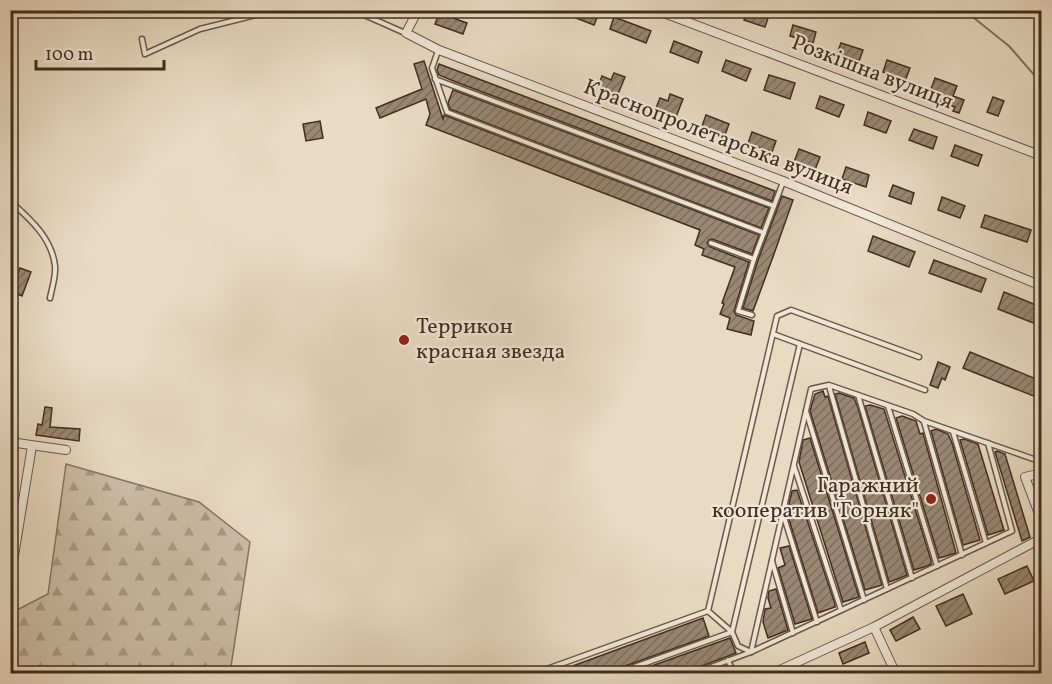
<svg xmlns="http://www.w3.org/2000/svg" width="1052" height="684" viewBox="0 0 1052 684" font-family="Vollkorn,serif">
	<defs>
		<pattern id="forest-firs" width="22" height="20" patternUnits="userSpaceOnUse" patternTransform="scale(1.5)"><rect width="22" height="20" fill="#cdbda7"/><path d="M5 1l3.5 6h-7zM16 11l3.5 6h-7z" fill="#a89a87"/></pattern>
		<pattern id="building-hatch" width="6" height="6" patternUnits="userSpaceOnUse" patternTransform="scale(1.5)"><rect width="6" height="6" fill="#998774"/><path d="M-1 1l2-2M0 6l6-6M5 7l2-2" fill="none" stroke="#7e6f5f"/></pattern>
	</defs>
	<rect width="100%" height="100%" fill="#e9dac3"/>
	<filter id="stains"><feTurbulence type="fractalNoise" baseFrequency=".00333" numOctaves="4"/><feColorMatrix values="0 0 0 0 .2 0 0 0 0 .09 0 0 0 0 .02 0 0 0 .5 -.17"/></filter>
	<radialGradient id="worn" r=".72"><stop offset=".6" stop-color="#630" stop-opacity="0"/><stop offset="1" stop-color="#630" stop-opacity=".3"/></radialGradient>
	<path fill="url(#forest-firs)" stroke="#887562" stroke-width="1.5" d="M 66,464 L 199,502 L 250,542 L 230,673 L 11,673 L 11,638 L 15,611 L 48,594 Z"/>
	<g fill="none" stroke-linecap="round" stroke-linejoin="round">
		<path stroke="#85715f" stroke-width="2" d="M 964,10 L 1009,46 L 1042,84"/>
	</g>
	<g fill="url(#building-hatch)" stroke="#432d1e" stroke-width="1.5">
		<path d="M 594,10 L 599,13 L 594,25 L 558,11 Z"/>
		<path d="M 748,10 L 756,10 L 769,15 L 765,27 L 744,20 Z"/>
		<path d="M 439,13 L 467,23 L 463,34 L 435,24 Z"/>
		<path d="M 614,17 L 651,31 L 646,43 L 610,29 Z"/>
		<path d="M 793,25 L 816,32 L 813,43 L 790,36 Z"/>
		<path d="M 674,41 L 702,52 L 698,63 L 670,52 Z"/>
		<path d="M 841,43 L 863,50 L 859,61 L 837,53 Z"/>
		<path d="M 726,60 L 751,69 L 746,81 L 722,71 Z"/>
		<path d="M 887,60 L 910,68 L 905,81 L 883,72 Z"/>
		<path d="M 424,61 L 443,119 L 444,115 L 759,235 L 752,254 L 712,239 L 709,240 L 707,243 L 710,247 L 749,262 L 734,311 L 736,315 L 754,321 L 751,335 L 727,329 L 730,318 L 720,314 L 724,304 L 722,303 L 735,267 L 702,255 L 704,249 L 695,245 L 700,230 L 426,125 L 430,114 L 426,99 L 380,118 L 376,108 L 422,89 L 414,64 Z"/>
		<path d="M 439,64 L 775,191 L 772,201 L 456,82 L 439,75 L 437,70 Z"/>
		<path d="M 614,73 L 625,77 L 618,94 L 598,87 L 602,76 L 611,80 Z"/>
		<path d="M 769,75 L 795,83 L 790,99 L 764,90 Z"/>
		<path d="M 935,78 L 957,86 L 953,96 L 964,100 L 959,113 L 953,111 L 955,107 L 938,101 L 941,93 L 931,89 Z"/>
		<path d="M 453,90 L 769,208 L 761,228 L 450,109 L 448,103 Z"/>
		<path d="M 670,94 L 683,99 L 676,117 L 656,108 L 660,98 L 668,101 Z"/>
		<path d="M 820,96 L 844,105 L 839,117 L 816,108 Z"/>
		<path d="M 993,97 L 1004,101 L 998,116 L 987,112 Z"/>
		<path d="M 868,112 L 891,121 L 886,133 L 864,125 Z"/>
		<path d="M 706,115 L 729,124 L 725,135 L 702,126 Z"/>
		<path d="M 320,121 L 323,138 L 306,141 L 303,124 Z"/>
		<path d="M 914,129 L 937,137 L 933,149 L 909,140 Z"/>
		<path d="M 752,132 L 776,141 L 772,152 L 748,143 Z"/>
		<path d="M 955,145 L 982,155 L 978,166 L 951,156 Z"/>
		<path d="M 799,149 L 820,157 L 815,170 L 794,162 Z"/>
		<path d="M 846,167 L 869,175 L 866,187 L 842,179 Z"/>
		<path d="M 893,185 L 914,193 L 911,204 L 889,196 Z"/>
		<path d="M 782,196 L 793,200 L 774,254 L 753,311 L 743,308 L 758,260 Z"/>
		<path d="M 942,197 L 965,206 L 960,218 L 938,210 Z"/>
		<path d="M 985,215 L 1031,230 L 1027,242 L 981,227 Z"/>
		<path d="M 873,236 L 915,252 L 909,267 L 868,251 Z"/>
		<path d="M 934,260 L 986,279 L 981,292 L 929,273 Z"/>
		<path d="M 20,268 L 31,272 L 22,296 L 11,291 Z"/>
		<path d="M 1004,292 L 1041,307 L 1041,326 L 998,309 Z"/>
		<path d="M 970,352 L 1041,381 L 1041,399 L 963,368 Z"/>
		<path d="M 938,362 L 950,367 L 945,380 L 942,378 L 938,388 L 930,385 Z"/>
		<path d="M 823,391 L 825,397 L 828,396 L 882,585 L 865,590 L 810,411 L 815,394 Z"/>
		<path d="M 839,393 L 854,398 L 858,408 L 907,575 L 900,578 L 889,582 L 835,394 Z"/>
		<path d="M 870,405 L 884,409 L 931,560 L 931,564 L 927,566 L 914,570 L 865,406 Z"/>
		<path d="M 45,407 L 52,408 L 50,427 L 80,429 L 79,441 L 36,435 L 38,424 L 42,425 Z"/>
		<path d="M 902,416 L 916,421 L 920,434 L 923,433 L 956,553 L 939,558 L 896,418 Z"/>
		<path d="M 936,429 L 948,434 L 952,443 L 980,540 L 963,545 L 931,431 Z"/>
		<path d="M 810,438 L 859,597 L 843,602 L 799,462 L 803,440 Z"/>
		<path d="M 964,439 L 978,444 L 1004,530 L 988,535 L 960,440 Z"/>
		<path d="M 997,451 L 1005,454 L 1030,537 L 1022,541 L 995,452 Z"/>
		<path d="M 797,490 L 835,604 L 835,607 L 818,613 L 787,513 L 792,491 Z"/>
		<path d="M 789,546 L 812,619 L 795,624 L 778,568 L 785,565 L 780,548 Z"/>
		<path d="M 1027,566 L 1034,581 L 1005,594 L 998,579 Z"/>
		<path d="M 776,589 L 788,630 L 768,638 L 763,622 L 765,609 L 771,608 L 768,598 L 769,591 Z"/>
		<path d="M 963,594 L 972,614 L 946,626 L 936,606 Z"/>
		<path d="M 913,617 L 920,629 L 896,641 L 890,630 Z"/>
		<path d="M 703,618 L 709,636 L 614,670 L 611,674 L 551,674 Z"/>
		<path d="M 730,638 L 736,653 L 691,670 L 688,674 L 629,674 Z"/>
		<path d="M 865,642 L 869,653 L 843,664 L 839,653 Z"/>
	</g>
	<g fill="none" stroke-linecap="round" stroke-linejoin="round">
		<defs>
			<g id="service">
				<path d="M 353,10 L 405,33"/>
				<path d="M 142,39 L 145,54 L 200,29 L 276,10"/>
				<path d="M 438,51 L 432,68 L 447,112 L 764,233"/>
				<path d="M 435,79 L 774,206"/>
				<path d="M 10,201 C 30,219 52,238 55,266 C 56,276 52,288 50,298"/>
				<path d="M 711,243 L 754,259"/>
				<path d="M 752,315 L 738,311 L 754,259 L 783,182"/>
				<path d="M 773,334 L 925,390"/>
				<path d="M 800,344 L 732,632 L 738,646 L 751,652 L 811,389 L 829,385 L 913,414 L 924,421 L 1042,462"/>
				<path d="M 829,386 L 887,589"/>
				<path d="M 858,395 L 912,578"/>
				<path d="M 888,406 L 937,566"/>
				<path d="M 806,411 L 864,600"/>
				<path d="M 924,422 L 962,555"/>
				<path d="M 953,432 L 986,543"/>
				<path d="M 794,466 L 841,610"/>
				<path d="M 783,514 L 817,622"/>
				<path d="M 772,561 L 793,633"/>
				<path d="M 728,660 L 734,674"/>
				<path d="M 533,674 L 708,611"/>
				<path d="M 615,674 L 732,632 L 708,611 L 777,316 L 791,310 L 919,357"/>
				<path d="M 692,674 L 751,652 L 1012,531 L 988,443"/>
			</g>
			<g id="minor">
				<path d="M 418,10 L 406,33 L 439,50 L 783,181 L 1042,286"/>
				<path d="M 656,10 L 1042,156"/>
				<path d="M 10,442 L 66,450"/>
				<path d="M 1042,473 L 1025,477 L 1042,522"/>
				<path d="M 10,580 L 32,446"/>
				<path d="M 874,627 L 896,674"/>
				<path d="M 771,674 L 874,627 L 1042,538"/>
			</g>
		</defs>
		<use href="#service" stroke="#6c5847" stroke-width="7"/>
		<use href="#minor" stroke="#6c5847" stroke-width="10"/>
		<use href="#service" stroke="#f1e7d8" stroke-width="4"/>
		<use href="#minor" stroke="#f1e7d8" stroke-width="8"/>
	</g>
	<g fill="#8f2418" stroke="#f1e7d8" stroke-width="2">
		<circle cx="404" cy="340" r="6"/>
		<circle cx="931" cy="499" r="6"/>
	</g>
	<g text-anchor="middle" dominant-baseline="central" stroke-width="4.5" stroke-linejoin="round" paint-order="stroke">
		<g font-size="22" fill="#432d1e" stroke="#f1e7d8">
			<text transform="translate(872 73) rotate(21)">Розкішна вулиця</text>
			<text transform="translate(718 138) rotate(21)">Краснопролетарська вулиця</text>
		</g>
		<g font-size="22" fill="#432d1e" stroke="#f1e7d8" text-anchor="start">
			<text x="416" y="327">Террикон<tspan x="416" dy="25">красная звезда</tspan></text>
			<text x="919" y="486" text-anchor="end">Гаражний<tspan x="919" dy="25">кооператив "Горняк"</tspan></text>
		</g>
	</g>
	<rect width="1052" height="684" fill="none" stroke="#e9dac3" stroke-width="36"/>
	<rect x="12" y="12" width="1028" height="660" fill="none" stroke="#432d1e" stroke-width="3"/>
	<rect x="18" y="18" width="1016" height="648" fill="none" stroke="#432d1e" stroke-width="1.5"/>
	<path d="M36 60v9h128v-9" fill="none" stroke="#432d1e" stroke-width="3"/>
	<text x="45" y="60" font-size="18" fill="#432d1e" stroke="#f1e7d8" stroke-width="4.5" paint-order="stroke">100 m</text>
	<rect width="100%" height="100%" filter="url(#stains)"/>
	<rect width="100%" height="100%" fill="url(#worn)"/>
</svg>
